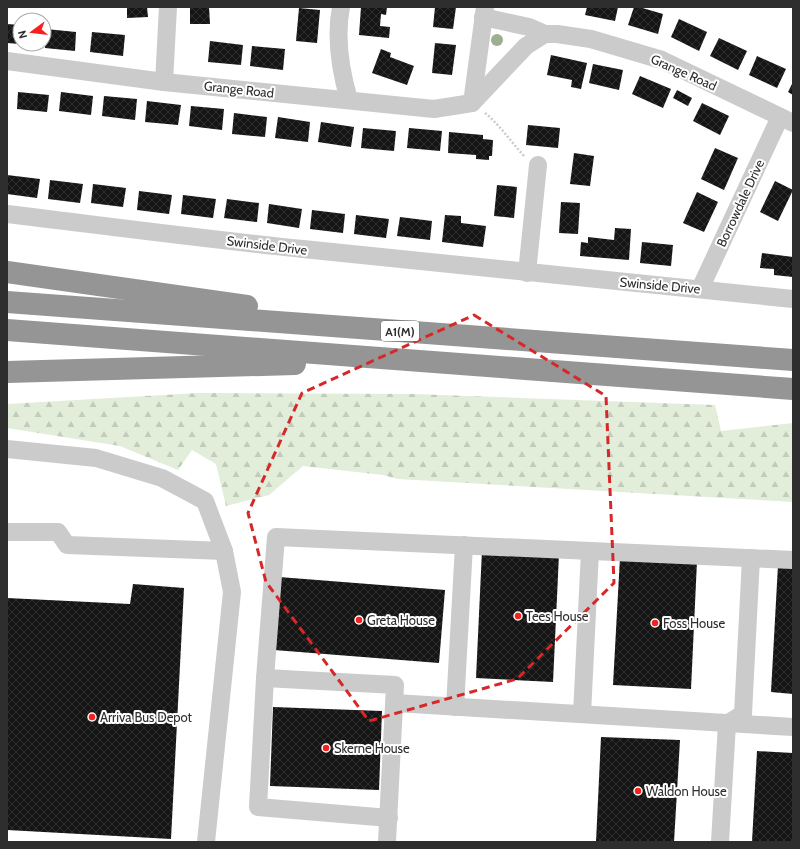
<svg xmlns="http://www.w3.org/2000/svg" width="800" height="849" viewBox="0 0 800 849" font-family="Cabin,sans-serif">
	<defs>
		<pattern id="forest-firs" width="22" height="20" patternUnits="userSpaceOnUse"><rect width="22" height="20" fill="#e2edda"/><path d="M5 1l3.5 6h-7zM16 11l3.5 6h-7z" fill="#c2ccbb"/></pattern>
		<pattern id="building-cross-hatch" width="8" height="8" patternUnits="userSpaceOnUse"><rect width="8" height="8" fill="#151515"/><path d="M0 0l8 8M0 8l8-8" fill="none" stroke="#2f2f2f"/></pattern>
	</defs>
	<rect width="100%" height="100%" fill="#fff"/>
	<path fill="url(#forest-firs)" d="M 198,393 L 414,394 L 715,405 L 721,431 L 793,423 L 793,502 L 398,479 L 383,475 L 303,466 L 269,495 L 226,506 L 216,464 L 192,450 L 178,470 L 120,446 L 7,428 L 7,404 Z"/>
	<g fill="url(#building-cross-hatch)">
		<path d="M 127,7 L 147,7 L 148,17 L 127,18 Z"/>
		<path d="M 190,7 L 209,7 L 210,24 L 190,24 Z"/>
		<path d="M 361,7 L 387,7 L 386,15 L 381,14 L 380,26 L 390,27 L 389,38 L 359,35 Z"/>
		<path d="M 435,7 L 456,7 L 453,29 L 433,27 Z"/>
		<path d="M 587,7 L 618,7 L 615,21 L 585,15 Z"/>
		<path d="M 634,7 L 639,7 L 663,14 L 658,34 L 628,25 Z"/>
		<path d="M 299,8 L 320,10 L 317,43 L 296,41 Z"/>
		<path d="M 679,19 L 707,32 L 699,51 L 671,37 Z"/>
		<path d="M 7,24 L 20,25 L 20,44 L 7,43 Z"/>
		<path d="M 46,29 L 76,32 L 75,51 L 45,48 Z"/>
		<path d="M 92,32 L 125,35 L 123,56 L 90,52 Z"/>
		<path d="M 719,38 L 747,51 L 738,70 L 710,56 Z"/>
		<path d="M 210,41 L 243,45 L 241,65 L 208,62 Z"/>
		<path d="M 435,43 L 456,45 L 452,75 L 432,73 Z"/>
		<path d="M 252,46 L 285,49 L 283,70 L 250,66 Z"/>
		<path d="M 381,49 L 391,53 L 390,57 L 414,66 L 407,85 L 372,73 Z"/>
		<path d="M 551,55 L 587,63 L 581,89 L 571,87 L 572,80 L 547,75 Z"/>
		<path d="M 757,56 L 786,69 L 777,88 L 749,75 Z"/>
		<path d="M 593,64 L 623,70 L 619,90 L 589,83 Z"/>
		<path d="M 640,76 L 671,89 L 663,108 L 632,94 Z"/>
		<path d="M 793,82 L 793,95 L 788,92 Z"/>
		<path d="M 677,90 L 692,98 L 688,106 L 673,98 Z"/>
		<path d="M 18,92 L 49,95 L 47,112 L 17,109 Z"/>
		<path d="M 61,92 L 93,96 L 91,115 L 59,111 Z"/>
		<path d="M 104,96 L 137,99 L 135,120 L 102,116 Z"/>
		<path d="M 147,101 L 181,105 L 178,125 L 145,122 Z"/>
		<path d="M 702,103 L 729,116 L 720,135 L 693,121 Z"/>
		<path d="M 191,106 L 224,109 L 222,130 L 189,126 Z"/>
		<path d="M 234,113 L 267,117 L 265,137 L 232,134 Z"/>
		<path d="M 278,117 L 310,122 L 308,142 L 275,138 Z"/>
		<path d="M 321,122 L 354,127 L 351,147 L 318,142 Z"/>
		<path d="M 528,125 L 560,128 L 558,148 L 526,145 Z"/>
		<path d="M 363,128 L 396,131 L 394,151 L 361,148 Z"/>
		<path d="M 409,128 L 442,131 L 440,151 L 407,148 Z"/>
		<path d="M 449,132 L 483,135 L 483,139 L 493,140 L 492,156 L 489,156 L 489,160 L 476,159 L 476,155 L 448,153 Z"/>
		<path d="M 715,148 L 738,158 L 724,190 L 701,179 Z"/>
		<path d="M 574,153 L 594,156 L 590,186 L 570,184 Z"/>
		<path d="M 7,175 L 40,179 L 37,198 L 7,194 Z"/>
		<path d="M 50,180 L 83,184 L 80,203 L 48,199 Z"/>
		<path d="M 775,181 L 793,190 L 778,221 L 760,212 Z"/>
		<path d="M 93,184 L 126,188 L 123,207 L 91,203 Z"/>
		<path d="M 497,185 L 517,187 L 514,218 L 494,216 Z"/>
		<path d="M 139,191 L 172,195 L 169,214 L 137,210 Z"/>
		<path d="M 697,192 L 718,202 L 704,232 L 683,223 Z"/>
		<path d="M 183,195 L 216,199 L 213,218 L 181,214 Z"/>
		<path d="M 227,199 L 259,203 L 257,222 L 224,218 Z"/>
		<path d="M 561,202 L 580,203 L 578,234 L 559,233 Z"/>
		<path d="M 269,204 L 302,209 L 299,228 L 267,223 Z"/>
		<path d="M 312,210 L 345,214 L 343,233 L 310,229 Z"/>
		<path d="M 356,215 L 389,219 L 386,238 L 354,234 Z"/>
		<path d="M 445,215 L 461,216 L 461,223 L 486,226 L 483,247 L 442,242 Z"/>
		<path d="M 400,217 L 432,221 L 430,240 L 397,236 Z"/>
		<path d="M 615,228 L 631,229 L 629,260 L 580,256 L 581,242 L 588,243 L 588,237 L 614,240 Z"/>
		<path d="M 642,242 L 673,245 L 671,266 L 640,263 Z"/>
		<path d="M 762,253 L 793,257 L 793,277 L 774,275 L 774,269 L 760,268 Z"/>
		<path d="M 482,550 L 559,554 L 553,682 L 476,678 Z"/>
		<path d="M 620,557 L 697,561 L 691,689 L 613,685 Z"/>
		<path d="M 778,565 L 793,565 L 793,694 L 771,692 Z"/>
		<path d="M 279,577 L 445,590 L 439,663 L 274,650 Z"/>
		<path d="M 133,584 L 184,588 L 171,839 L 7,830 L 7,598 L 130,604 Z"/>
		<path d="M 273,707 L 382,711 L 379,790 L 270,786 Z"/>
		<path d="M 601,737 L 680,740 L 674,842 L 596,842 Z"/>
		<path d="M 757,751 L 793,753 L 793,842 L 752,842 Z"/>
	</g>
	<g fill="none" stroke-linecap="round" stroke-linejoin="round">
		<path stroke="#cbcbcb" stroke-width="2.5" stroke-dasharray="2 2" stroke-linecap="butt" d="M 485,113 C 500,125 511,142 525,157"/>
		<g stroke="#cbcbcb" stroke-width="18">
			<path d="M 341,7 C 335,38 340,69 349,100"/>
			<path d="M 483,17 L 529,27 L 545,34"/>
			<path d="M 7,61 L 164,82 L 434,109 L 472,103 L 526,46 L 545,34 L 557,34 L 591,39 L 662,60 L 793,123"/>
			<path d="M 164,82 L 168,7"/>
			<path d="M 472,103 L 485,7"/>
			<path d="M 7,214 C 106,226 204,239 303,249 C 466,267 630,281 793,299"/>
			<path d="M 527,273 L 538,165"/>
			<path d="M 700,289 L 780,117"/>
			<path d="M 7,449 L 96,458 L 162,478 L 205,501 L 224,551 L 232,592 L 206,842"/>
			<path d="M 7,532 L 58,532 L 67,545 L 224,551"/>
			<path d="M 265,678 L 258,807 L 389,818"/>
			<path d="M 395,703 L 793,727"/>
			<path d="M 455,707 L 464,545"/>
			<path d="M 582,714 L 590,551"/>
			<path d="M 387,842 L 395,685 L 265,678 L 276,537 L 793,560"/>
			<path d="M 720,842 L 727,724 L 743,714 L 751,558"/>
		</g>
		<g stroke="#959595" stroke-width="22">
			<path d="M 7,272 L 247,306"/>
			<path d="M 7,302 L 793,360"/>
			<path d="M 7,330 L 793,389"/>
			<path d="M 7,372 L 295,364"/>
		</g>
	</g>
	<circle fill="#9daf91" cx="497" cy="40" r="6"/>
	<path fill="none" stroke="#d62828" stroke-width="3" stroke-dasharray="8 5" stroke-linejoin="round" d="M 474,315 L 606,396 L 614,583 L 517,679 L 369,721 L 266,582 L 248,513 L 302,393 Z"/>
	<g fill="#f6201f" stroke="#fff" stroke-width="1.5">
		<circle cx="518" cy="616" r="4"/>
		<circle cx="359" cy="620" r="4"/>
		<circle cx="655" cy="623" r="4"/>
		<circle cx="92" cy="717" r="4"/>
		<circle cx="326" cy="748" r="4"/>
		<circle cx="638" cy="791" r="4"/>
	</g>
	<g text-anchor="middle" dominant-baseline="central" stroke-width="4" stroke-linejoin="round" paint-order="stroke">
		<rect fill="#fff" stroke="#6d6d6d" stroke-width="1" x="381" y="321" width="38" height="20" rx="3"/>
		<g font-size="12" font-weight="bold" fill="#2e2e2e">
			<text x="400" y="331">A1(M)</text>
		</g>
		<g font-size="13" fill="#2e2e2e" stroke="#fff">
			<text transform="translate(684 72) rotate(24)">Grange Road</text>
			<text transform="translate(239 89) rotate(6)">Grange Road</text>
			<text transform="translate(740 203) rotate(-65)">Borrowdale Drive</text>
			<text transform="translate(267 245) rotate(7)">Swinside Drive</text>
			<text transform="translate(660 285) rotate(5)">Swinside Drive</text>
		</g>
		<g font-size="13" fill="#2e2e2e" stroke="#fff" text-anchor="start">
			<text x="526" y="616">Tees House</text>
			<text x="367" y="620">Greta House</text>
			<text x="663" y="623">Foss House</text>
			<text x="100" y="717">Arriva Bus Depot</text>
			<text x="334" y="748">Skerne House</text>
			<text x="646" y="791">Waldon House</text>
		</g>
	</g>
	<rect width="800" height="849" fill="none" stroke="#2e2e2e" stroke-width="16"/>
	<g transform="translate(32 32) rotate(255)"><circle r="19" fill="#ffffff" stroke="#ababab"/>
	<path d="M0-3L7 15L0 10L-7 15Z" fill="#f6201f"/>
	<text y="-6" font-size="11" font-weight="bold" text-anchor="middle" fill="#2e2e2e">N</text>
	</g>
</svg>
